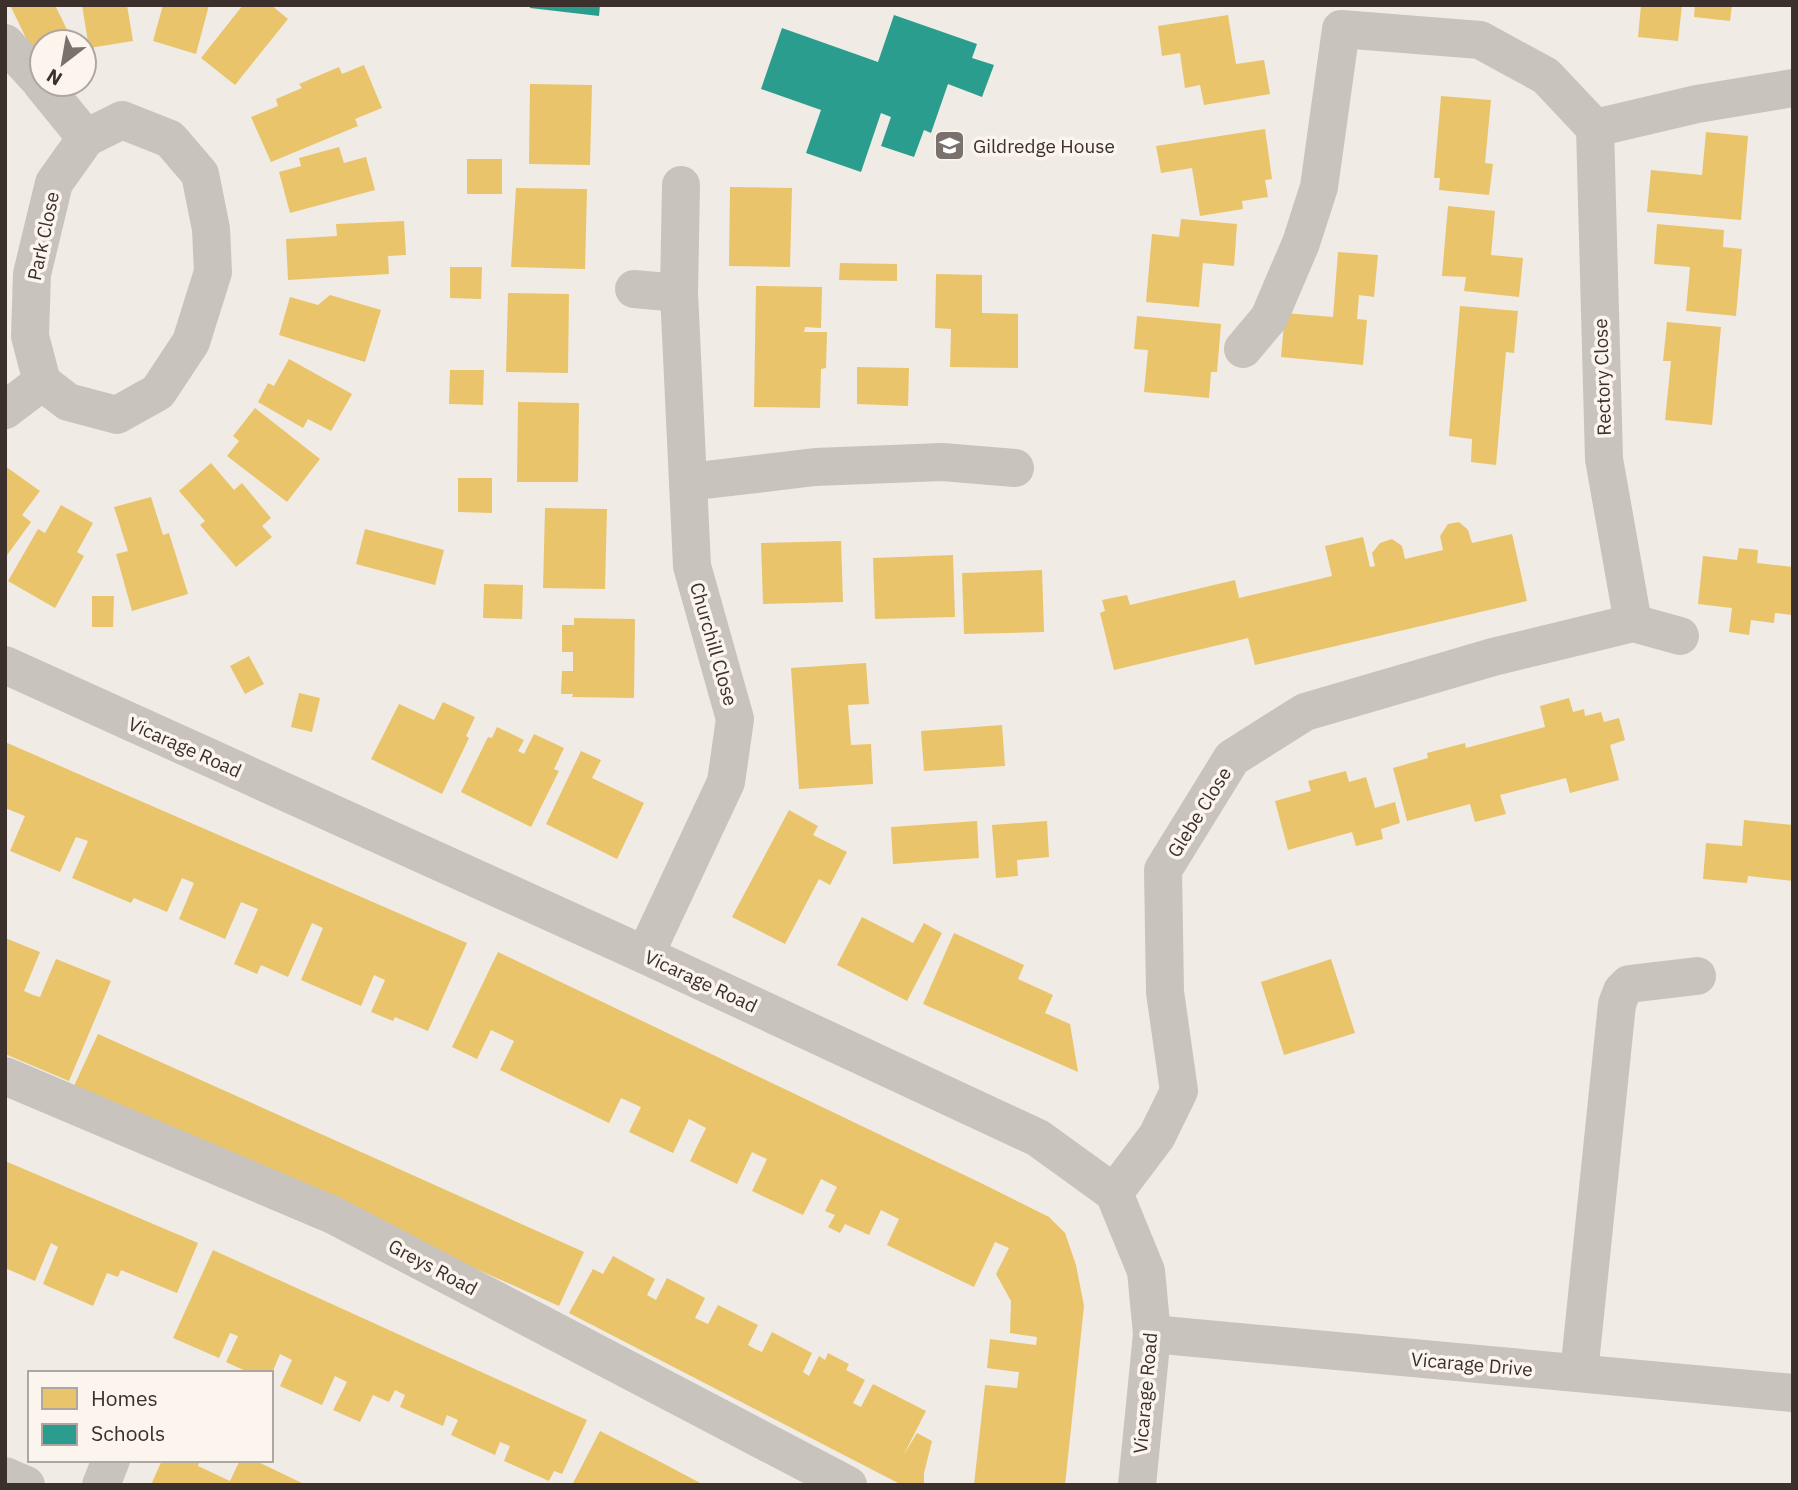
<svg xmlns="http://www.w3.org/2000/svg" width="1798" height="1490" viewBox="0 0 1798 1490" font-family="'IBM Plex Sans',sans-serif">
	<rect width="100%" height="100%" fill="#f0ebe5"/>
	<g fill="#e9c46a">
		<path d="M 10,5 L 55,5 L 73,42 L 42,42 L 42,71 Z"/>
		<path d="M 82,5 L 127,5 L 133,41 L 89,48 Z"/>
		<path d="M 163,5 L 209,5 L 196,54 L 153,41 Z"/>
		<path d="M 243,5 L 271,5 L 288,19 L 235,85 L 201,58 Z"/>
		<path d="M 1641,5 L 1682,5 L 1678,41 L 1638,37 Z"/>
		<path d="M 1695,5 L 1732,5 L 1730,21 L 1694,17 Z"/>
		<path d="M 1228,15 L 1236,64 L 1264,60 L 1270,94 L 1204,105 L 1200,85 L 1185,88 L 1180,53 L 1162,56 L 1158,26 Z"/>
		<path d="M 364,65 L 382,108 L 355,119 L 358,126 L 271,162 L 251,117 L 278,106 L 276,99 L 302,88 L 299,84 L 339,67 L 342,74 Z"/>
		<path d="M 530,84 L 592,85 L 590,165 L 529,164 Z"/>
		<path d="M 1441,96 L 1491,100 L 1485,163 L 1493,164 L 1489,195 L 1439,190 L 1440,178 L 1434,178 Z"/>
		<path d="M 1265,129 L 1272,179 L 1265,180 L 1268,197 L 1242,201 L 1243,209 L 1200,216 L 1192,168 L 1161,173 L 1156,146 Z"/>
		<path d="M 1706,132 L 1748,136 L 1741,220 L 1647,212 L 1651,170 L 1702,175 Z"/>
		<path d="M 339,147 L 344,163 L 366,157 L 375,190 L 290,213 L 279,172 L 301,166 L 299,158 Z"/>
		<rect x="467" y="159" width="35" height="35"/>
		<path d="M 730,187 L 792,188 L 790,267 L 729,266 Z"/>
		<path d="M 516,188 L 587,189 L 585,269 L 511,267 Z"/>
		<path d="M 1448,206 L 1495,211 L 1491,255 L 1523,258 L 1519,297 L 1464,291 L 1466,277 L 1442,276 Z"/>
		<path d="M 1181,219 L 1237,224 L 1234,266 L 1203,263 L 1199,307 L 1146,302 L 1152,234 L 1179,237 Z"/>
		<path d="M 404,221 L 406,255 L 388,256 L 389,274 L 288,280 L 286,239 L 337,236 L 336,224 Z"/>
		<path d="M 1657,224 L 1724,230 L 1723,247 L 1742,249 L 1736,316 L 1686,311 L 1690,267 L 1654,264 Z"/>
		<path d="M 1338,252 L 1378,255 L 1374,297 L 1359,295 L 1357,319 L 1367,320 L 1363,365 L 1281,357 L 1285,313 L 1333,317 Z"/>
		<path d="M 840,263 L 897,264 L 897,281 L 839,280 Z"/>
		<path d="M 450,267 L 482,267 L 481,299 L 450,298 Z"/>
		<path d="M 936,274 L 982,275 L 982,313 L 1018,314 L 1018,368 L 950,367 L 951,329 L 935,328 Z"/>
		<path d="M 756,286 L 822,287 L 821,328 L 805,327 L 804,332 L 827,332 L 826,368 L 821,369 L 820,408 L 754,407 Z"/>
		<path d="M 508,293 L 569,294 L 568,373 L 506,372 Z"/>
		<path d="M 330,295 L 381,310 L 365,362 L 279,335 L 290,297 L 318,305 Z"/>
		<path d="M 1460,306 L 1518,311 L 1514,353 L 1506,352 L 1496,465 L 1471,462 L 1472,439 L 1449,436 Z"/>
		<path d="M 1137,316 L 1221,324 L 1217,372 L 1211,372 L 1209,398 L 1144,392 L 1148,350 L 1134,349 Z"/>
		<path d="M 1667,322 L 1721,327 L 1712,425 L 1665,420 L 1671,361 L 1663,361 Z"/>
		<path d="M 289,359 L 352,394 L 331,431 L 308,419 L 303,428 L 258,402 L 268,383 L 274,386 Z"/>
		<path d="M 857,367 L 909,368 L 908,406 L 857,404 Z"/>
		<path d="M 450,370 L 484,370 L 483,405 L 449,404 Z"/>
		<path d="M 518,402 L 579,403 L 578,482 L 517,482 Z"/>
		<path d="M 255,408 L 320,459 L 287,502 L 227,456 L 239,441 L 233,436 Z"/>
		<path d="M 211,463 L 234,490 L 242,483 L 271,518 L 262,526 L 272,537 L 236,567 L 200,525 L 205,521 L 179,491 Z"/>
		<path d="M 5,466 L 40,491 L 22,515 L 31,522 L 5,558 Z"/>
		<path d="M 458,478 L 492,478 L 492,513 L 458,512 Z"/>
		<path d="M 151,497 L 163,535 L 169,533 L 188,594 L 132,611 L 116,554 L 128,551 L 114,507 Z"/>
		<path d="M 61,505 L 93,523 L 77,552 L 84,556 L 55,608 L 8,581 L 38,529 L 45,533 Z"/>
		<path d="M 545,508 L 607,509 L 605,589 L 543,588 Z"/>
		<path d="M 1459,522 L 1468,530 L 1472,543 L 1512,534 L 1527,601 L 1255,665 L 1248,638 L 1114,670 L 1100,613 L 1105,611 L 1102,600 L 1127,595 L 1130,605 L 1235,580 L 1239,598 L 1332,576 L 1325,546 L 1363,537 L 1370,567 L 1375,566 L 1372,553 L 1380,543 L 1392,539 L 1402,546 L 1405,559 L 1443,550 L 1440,536 L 1448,524 Z"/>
		<path d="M 365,529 L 444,550 L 435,585 L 356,564 Z"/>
		<path d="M 841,541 L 843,602 L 763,604 L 761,543 Z"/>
		<path d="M 1739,548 L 1758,550 L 1757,563 L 1793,567 L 1792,615 L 1775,613 L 1774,623 L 1751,620 L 1749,635 L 1729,632 L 1732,608 L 1698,604 L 1703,556 L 1737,560 Z"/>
		<path d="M 953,555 L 955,617 L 875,619 L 873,558 Z"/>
		<path d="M 1042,570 L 1044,632 L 964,634 L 962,573 Z"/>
		<path d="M 484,584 L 523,585 L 522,619 L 483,618 Z"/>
		<path d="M 92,596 L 114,596 L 113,627 L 92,627 Z"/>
		<path d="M 574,618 L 635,619 L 634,698 L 572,697 L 573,694 L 561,694 L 562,671 L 573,671 L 573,652 L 562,652 L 562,625 L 574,625 Z"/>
		<path d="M 249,656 L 264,684 L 245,694 L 230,666 Z"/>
		<path d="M 866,663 L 869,704 L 848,705 L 851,745 L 871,744 L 873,784 L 799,789 L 791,668 Z"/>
		<path d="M 299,693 L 320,698 L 312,732 L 291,727 Z"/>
		<path d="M 1569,698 L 1573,712 L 1584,709 L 1585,716 L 1601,712 L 1604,722 L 1619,718 L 1625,740 L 1610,745 L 1619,780 L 1570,793 L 1566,778 L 1500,795 L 1506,814 L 1475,822 L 1470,804 L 1407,821 L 1393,768 L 1428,758 L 1427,753 L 1465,743 L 1466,748 L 1545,727 L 1540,706 Z"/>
		<path d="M 443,702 L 475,717 L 466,736 L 469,738 L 442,794 L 371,759 L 399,704 L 434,720 Z"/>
		<path d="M 1002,725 L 1005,766 L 924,771 L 921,731 Z"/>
		<path d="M 497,727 L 524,740 L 518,751 L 524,754 L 534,734 L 564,748 L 554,769 L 559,771 L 531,827 L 461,792 L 488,737 L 492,738 Z"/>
		<path d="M 5,742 L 467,943 L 428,1031 L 395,1017 L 393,1021 L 371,1012 L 385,980 L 374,975 L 361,1006 L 301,980 L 323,928 L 312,923 L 288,977 L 261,965 L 257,974 L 234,964 L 258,909 L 241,902 L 225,939 L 179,919 L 194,883 L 182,878 L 167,912 L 134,898 L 131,903 L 72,878 L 88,841 L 76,837 L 60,872 L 10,851 L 25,816 L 5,808 Z"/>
		<path d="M 581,751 L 601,760 L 592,778 L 644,803 L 617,859 L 546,824 Z"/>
		<path d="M 1346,771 L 1349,782 L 1366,777 L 1375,808 L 1395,802 L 1400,823 L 1381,829 L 1383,839 L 1356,846 L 1352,832 L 1288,850 L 1275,801 L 1311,791 L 1308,781 Z"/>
		<path d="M 789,810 L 818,826 L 813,835 L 847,852 L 830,885 L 819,879 L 785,944 L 732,917 Z"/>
		<path d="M 1744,820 L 1793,825 L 1793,881 L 1748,876 L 1747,883 L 1703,879 L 1706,843 L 1742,846 Z"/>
		<path d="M 977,821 L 979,858 L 893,864 L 891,827 Z"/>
		<path d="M 1047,821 L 1049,857 L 1017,860 L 1018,876 L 996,878 L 992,825 Z"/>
		<path d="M 862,917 L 913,943 L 924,923 L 942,933 L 907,1001 L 837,965 Z"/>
		<path d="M 954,933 L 1024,965 L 1018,979 L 1053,995 L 1045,1013 L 1070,1024 L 1078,1072 L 923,1004 Z"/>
		<path d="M 5,938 L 40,952 L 24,991 L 33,995 L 40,997 L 56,959 L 111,981 L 69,1081 L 5,1054 Z"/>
		<path d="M 498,952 L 983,1184 L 1049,1217 L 1065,1233 L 1076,1265 L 1084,1306 L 1065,1485 L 974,1485 L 985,1385 L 1017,1388 L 1019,1372 L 987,1368 L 990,1339 L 1036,1345 L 1037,1337 L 1010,1333 L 1011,1301 L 996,1274 L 1009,1248 L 995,1242 L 974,1287 L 887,1245 L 899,1219 L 881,1210 L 869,1235 L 845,1224 L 840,1233 L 828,1227 L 835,1215 L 825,1211 L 837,1187 L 821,1179 L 803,1215 L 752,1191 L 767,1159 L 758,1155 L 752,1152 L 737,1184 L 690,1161 L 706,1128 L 689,1119 L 673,1153 L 629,1132 L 641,1107 L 621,1098 L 609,1123 L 500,1070 L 514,1041 L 491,1030 L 477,1059 L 452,1047 Z"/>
		<path d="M 1331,959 L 1355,1033 L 1284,1055 L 1261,982 Z"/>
		<path d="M 98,1034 L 584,1252 L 559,1306 L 73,1088 Z"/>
		<path d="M 5,1161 L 198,1243 L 177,1293 L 121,1270 L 118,1277 L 107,1273 L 93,1306 L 43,1284 L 58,1247 L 51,1243 L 35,1281 L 5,1268 Z"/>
		<path d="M 213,1250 L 587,1420 L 562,1474 L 554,1471 L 549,1481 L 504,1461 L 510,1446 L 500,1442 L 495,1455 L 451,1435 L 458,1420 L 447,1415 L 443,1426 L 400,1407 L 405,1395 L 395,1390 L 389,1402 L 373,1395 L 360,1422 L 333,1410 L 347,1382 L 335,1376 L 322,1405 L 280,1386 L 292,1360 L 280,1354 L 272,1373 L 250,1373 L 226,1362 L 238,1336 L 230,1333 L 219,1358 L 173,1338 Z"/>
		<path d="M 613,1256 L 655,1279 L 647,1295 L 656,1300 L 667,1278 L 705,1298 L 695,1318 L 708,1324 L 718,1305 L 758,1325 L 748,1345 L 755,1349 L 762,1352 L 772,1332 L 812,1353 L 803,1372 L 809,1376 L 819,1356 L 825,1360 L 828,1353 L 849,1364 L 846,1370 L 865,1380 L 853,1403 L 861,1407 L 873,1384 L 926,1411 L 903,1456 L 917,1433 L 932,1441 L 924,1473 L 924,1485 L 902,1485 L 569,1313 L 593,1269 L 603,1274 Z"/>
		<path d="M 600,1431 L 653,1458 L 704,1485 L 572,1485 Z"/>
		<path d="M 162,1460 L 200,1460 L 198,1466 L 230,1481 L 240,1460 L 254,1460 L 306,1485 L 151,1485 Z"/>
	</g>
	<g fill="#2a9d8f">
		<path d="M 530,5 L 600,5 L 599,16 L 530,8 Z"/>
		<path d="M 894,15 L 977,44 L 972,58 L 994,65 L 982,97 L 948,84 L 931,133 L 924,130 L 914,157 L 881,146 L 891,117 L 881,113 L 861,172 L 806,153 L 821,110 L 761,89 L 782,28 L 878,62 Z"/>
	</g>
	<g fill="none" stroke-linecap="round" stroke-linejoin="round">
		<g stroke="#c9c3be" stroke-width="38">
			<path d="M 5,43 L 42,83"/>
			<path d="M 42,84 L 86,138"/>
			<path d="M 122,120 L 170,139 L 200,174 L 211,229 L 213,272 L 191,342 L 158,392 L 117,415 L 68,402 L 42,382 L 30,336 L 32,274 L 54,183 L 86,138 Z"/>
			<path d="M 634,289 L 679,293"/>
			<path d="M 1243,349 L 1269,318 L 1301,243 L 1319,187 L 1341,29 L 1480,40 L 1546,76 L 1595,128"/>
			<path d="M 5,410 L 42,382"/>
			<path d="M 688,482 L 815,467 L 942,462 L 1015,468"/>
			<path d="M 1633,623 L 1604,459 L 1595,128 L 1697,104 L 1793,88"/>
			<path d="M 5,665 L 645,955 L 1038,1138 L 1114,1193 L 1146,1271 L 1152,1334 L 1137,1485"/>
			<path d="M 645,955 L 726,782 L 735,719 L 692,566 L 679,293 L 681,185"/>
			<path d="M 5,1076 L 333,1215 L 848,1485"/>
			<path d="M 1114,1193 L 1157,1136 L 1179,1091 L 1165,992 L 1163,870 L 1232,758 L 1305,712 L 1493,657 L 1633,623 L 1680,636"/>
			<path d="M 1152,1334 L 1793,1393"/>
			<path d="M 1579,1373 L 1617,1004 L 1622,991 L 1629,984 L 1697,976"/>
			<path d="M 5,1476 L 26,1485"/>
			<path d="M 101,1485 L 111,1460"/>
		</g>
	</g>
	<defs>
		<symbol id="school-square" viewBox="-11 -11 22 22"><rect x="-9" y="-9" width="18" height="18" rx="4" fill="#7a716c" stroke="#fbf5ee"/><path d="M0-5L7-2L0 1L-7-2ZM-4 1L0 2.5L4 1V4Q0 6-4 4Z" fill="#fff"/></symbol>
	</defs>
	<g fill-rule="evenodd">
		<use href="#school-square" x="932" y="128" width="35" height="35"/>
	</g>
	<g text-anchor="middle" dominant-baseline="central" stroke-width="7" stroke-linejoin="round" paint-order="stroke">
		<g font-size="19" fill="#3b302b" stroke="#fbf5ee" text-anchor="start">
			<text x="973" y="146">Gildredge House</text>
		</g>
		<g font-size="19" fill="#3b302b" stroke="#fbf5ee">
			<text transform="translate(43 236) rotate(-78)">Park Close</text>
			<text transform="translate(1602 377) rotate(-92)">Rectory Close</text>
			<text transform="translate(714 644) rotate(74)">Churchill Close</text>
			<text transform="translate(185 747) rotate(24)">Vicarage Road</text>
			<text transform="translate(1199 812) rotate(-58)">Glebe Close</text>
			<text transform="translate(701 981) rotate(25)">Vicarage Road</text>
			<text transform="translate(433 1267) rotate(28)">Greys Road</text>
			<text transform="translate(1472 1364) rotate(5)">Vicarage Drive</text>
			<text transform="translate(1145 1393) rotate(-85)">Vicarage Road</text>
		</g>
	</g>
	<rect width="1798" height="1490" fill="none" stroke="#3b302b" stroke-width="14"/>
	<rect x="28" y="1371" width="245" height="91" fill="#fbf5ee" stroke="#aea6a0" stroke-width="2"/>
	<rect x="42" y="1388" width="35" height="21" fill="#e9c46a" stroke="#aea6a0" stroke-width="2"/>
	<text x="91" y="1406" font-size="21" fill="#3b302b">Homes</text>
	<rect x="42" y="1424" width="35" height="21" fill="#2a9d8f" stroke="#aea6a0" stroke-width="2"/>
	<text x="91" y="1441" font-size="21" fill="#3b302b">Schools</text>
	<g transform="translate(63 63) rotate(211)"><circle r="33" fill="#fbf5ee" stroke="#aea6a0" stroke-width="2"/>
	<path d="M0-5L12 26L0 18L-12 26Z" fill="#7a716c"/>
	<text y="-10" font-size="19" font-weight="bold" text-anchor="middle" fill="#3b302b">N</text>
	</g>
</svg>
